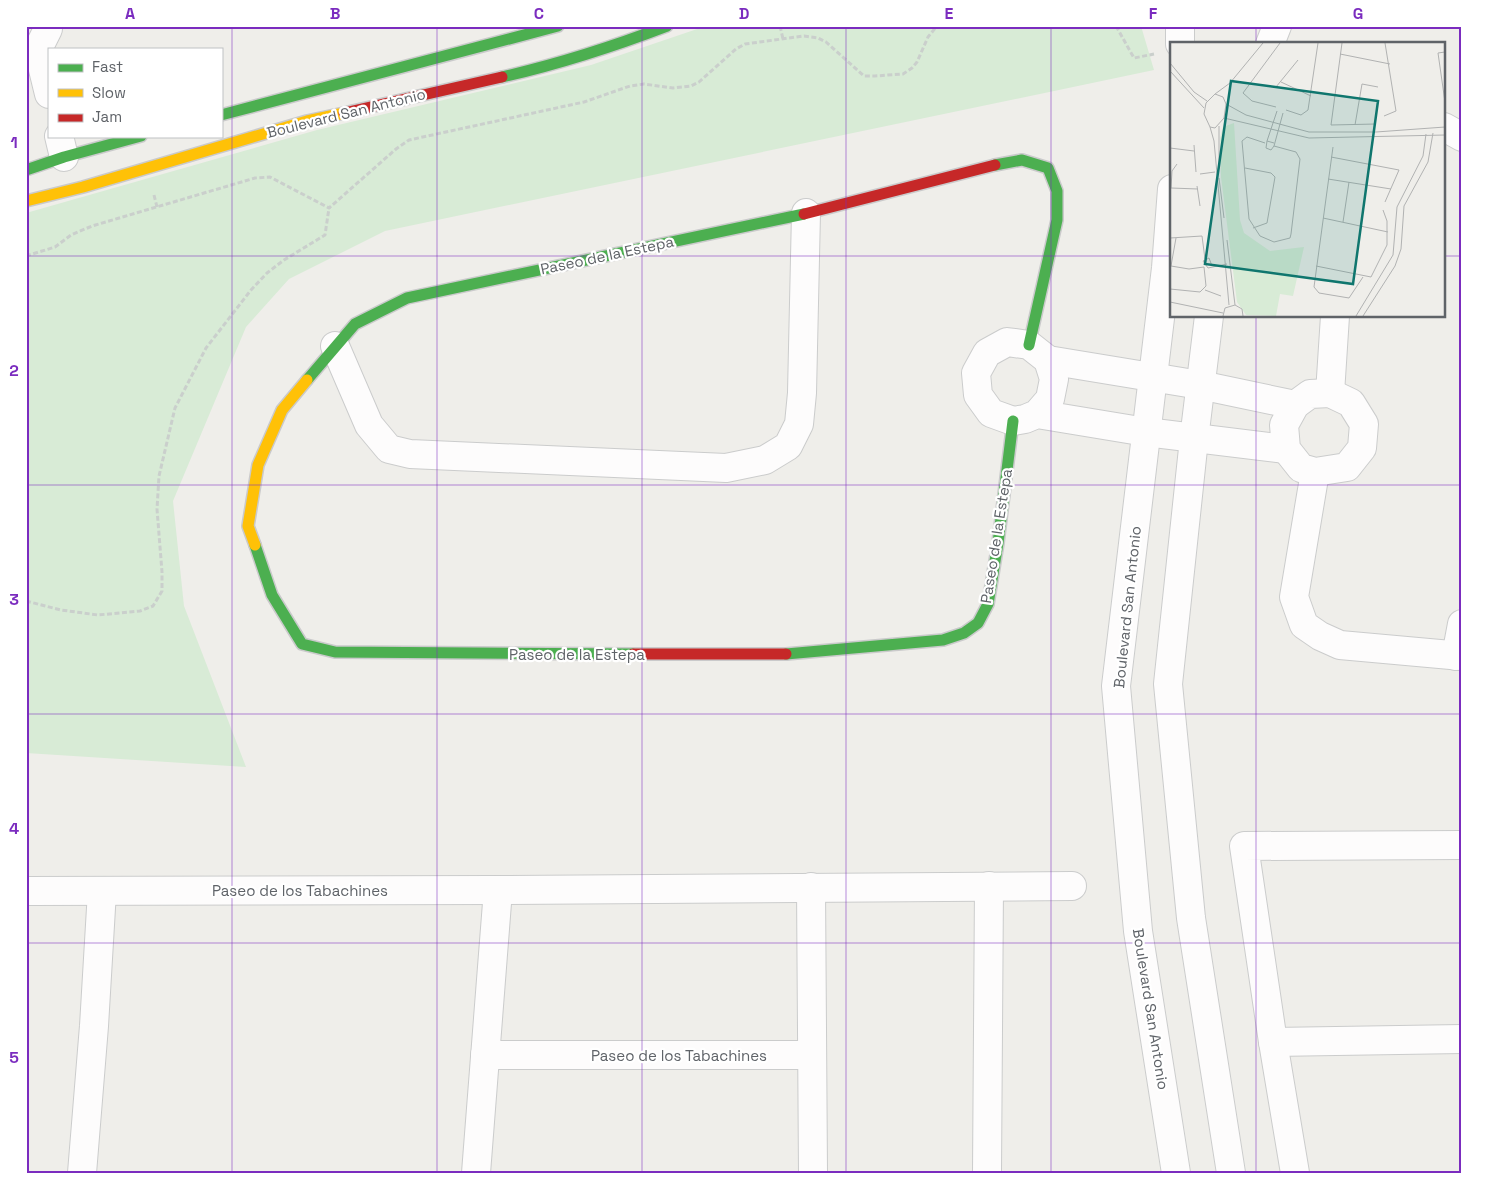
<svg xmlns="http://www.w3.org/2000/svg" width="1488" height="1199" viewBox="0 0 1488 1199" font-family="'Space Grotesk',sans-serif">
	<rect width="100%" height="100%" fill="#efeeea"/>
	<path fill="#d8ebd6" d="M 706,26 L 1141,26 L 1154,70 L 385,231 L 289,279 L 246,327 L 173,501 L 184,606 L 246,767 L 26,753 L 26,213 L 317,130 L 591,65 Z"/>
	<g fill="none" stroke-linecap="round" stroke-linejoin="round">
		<defs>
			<g id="street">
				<path d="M 1180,26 L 1180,44"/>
				<path d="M 1270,44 L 1277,26"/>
				<path d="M 38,49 L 49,94"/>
				<path d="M 26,56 L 38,49 L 48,29 L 48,26"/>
				<path d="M 1444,127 L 1462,137"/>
				<path d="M 59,136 L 64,157"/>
				<path d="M 1172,189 L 1166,268 L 1116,686 L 1138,931 L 1176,1173"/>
				<path d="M 1209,316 L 1194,439 L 1168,684 L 1191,918 L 1231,1173"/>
				<path d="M 335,346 L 369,425 L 389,449 L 410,454 L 726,468 L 765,460 L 788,446 L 799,424 L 802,393 L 806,213"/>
				<path d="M 1048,360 L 1200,385 L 1295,405"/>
				<path d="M 1330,393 L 1351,403 L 1364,424 L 1362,448 L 1347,467 L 1315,472 L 1301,468 L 1286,449 L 1284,425 L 1295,405 L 1310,394 Z"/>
				<path d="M 1330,393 L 1335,316"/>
				<path d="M 1037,414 L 1050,399 L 1054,379 L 1048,360 L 1029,345 L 1007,342 L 987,353 L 976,373 L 978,395 L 991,413 L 1013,421 L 1025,419 L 1037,414 L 1146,432 L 1286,449"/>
				<path d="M 1315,472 L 1294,597 L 1304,625 L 1320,636 L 1340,645 L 1462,656"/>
				<path d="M 1456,656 L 1462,624"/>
				<path d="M 811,887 L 813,1173"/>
				<path d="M 26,891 L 498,890 L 1072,886"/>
				<path d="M 1273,1042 L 1462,1039"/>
				<path d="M 485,1055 L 812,1055"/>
				<path d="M 82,1173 L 94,1026 L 102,891"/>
				<path d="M 476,1173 L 498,890"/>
				<path d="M 987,1173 L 989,886"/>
				<path d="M 1295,1173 L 1273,1042 L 1244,846 L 1462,845"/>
			</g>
			<g id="fast">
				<path d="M 502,77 C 559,64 612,47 667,26"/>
				<path d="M 221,115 L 558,26"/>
				<path d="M 995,165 L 1022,160 L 1048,168 L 1057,191 L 1057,220 L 1029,345"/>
				<path d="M 26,170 L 64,157 L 141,136"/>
				<path d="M 307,380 L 355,324 L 407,298 L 804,214"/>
				<path d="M 255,545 L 272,595 L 302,644 L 335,652 L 633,654"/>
				<path d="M 786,654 L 943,640 L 964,633 L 978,623 L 988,604 L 998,543 L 1013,421"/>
			</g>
			<g id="slow">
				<path d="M 26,201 L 83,187 L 307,121 L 344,113"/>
				<path d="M 255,545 L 248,526 L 258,465 L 282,410 L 307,380"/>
			</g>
			<g id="jam">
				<path d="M 344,113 L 502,77"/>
				<path d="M 804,214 L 995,165"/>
				<path d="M 633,654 L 786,654"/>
			</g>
		</defs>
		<use href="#street" stroke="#cbcccc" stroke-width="30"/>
		<use href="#fast" stroke="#cacacb" stroke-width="14"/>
		<use href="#slow" stroke="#cacacb" stroke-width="14"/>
		<use href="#jam" stroke="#cacacb" stroke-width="14"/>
		<g stroke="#cacfcc" stroke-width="3" stroke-dasharray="5 2.5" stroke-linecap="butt">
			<path d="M 780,26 L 783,39"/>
			<path d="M 1116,26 L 1134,58 L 1154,54"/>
			<path d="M 154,195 L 157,207"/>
			<path d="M 26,256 L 55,247 L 71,235 L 92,226 L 255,178 L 270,177 L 329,208 L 396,149 L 409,140 L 584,102 L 630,86 L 644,84 L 673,88 L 691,86 L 699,82 L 736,49 L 745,44 L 804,36 L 818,38 L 826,42 L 864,76 L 875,76 L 903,74 L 912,68 L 917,62 L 928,37 L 937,26"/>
			<path d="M 26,601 L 61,610 L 98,615 L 140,611 L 153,606 L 162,591 L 162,572 L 157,509 L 159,476 L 175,408 L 206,348 L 251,290 L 267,273 L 284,260 L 325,235 L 329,208"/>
		</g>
		<use href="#street" stroke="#fdfcfc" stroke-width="28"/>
		<use href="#fast" stroke="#4caf50" stroke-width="11"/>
		<use href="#slow" stroke="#ffc107" stroke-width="11"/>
		<use href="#jam" stroke="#c62828" stroke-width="11"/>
	</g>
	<path fill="none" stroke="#7b2cbf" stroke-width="1" stroke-opacity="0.55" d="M 232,26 L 232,1173M 437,26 L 437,1173M 642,26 L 642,1173M 846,26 L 846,1173M 1051,26 L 1051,1173M 1256,26 L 1256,44M 26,256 L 1172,256M 1444,256 L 1462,256M 1256,316 L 1256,1173M 26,485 L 1462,485M 26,714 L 1462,714M 26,943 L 1462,943"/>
	<g text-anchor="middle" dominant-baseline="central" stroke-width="4.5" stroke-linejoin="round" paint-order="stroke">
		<g font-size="15" fill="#5f6368" stroke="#fff">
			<text transform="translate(346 113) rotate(-14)">Boulevard San Antonio</text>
			<text transform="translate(607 255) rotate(-12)">Paseo de la Estepa</text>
			<text transform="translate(996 536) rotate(-81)">Paseo de la Estepa</text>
			<text transform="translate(1127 607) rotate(-84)">Boulevard San Antonio</text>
			<text x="577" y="654">Paseo de la Estepa</text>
			<text x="300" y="890">Paseo de los Tabachines</text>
			<text transform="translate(1151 1009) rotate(81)">Boulevard San Antonio</text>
			<text x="679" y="1055">Paseo de los Tabachines</text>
		</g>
	</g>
	<g transform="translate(1170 42)">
		<rect width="275" height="275" fill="#efeeea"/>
		<path d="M 64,81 L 70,178 L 74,191 L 100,209 L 134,205 L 123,254 L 110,252 L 106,274 L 76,273 L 67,260 L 51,135 L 50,96 L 53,85 Z" fill="#d8ebd6"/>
		<path fill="none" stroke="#b1b2b2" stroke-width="1" d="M 172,1 L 161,83 L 206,82M 275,10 L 268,11 L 275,60M 170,12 L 220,22M 0,21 L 24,50 L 37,59M 0,29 L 34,66M 111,40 L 141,54M 106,45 L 128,18M 45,52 L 53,55 L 56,62 L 54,76 L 45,86 L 40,85 L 34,72 L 36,61 ZM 45,52 L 60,41 L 93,1M 56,62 L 76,73 L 139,90 L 206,90 L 275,85M 106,65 L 82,59 L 73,51 L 110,1M 116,68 L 131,73 L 138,68 L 148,1M 214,74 L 226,69 L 215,1M 54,76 L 139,96 L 275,93M 185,83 L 192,42 L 208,45M 40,85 L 44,99 L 59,263M 97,99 L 107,69M 95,101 L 77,95 L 72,99 L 79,177 L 90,194 L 104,200 L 120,196 L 121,192 L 130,117 L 126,110 L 104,104M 104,101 L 97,99 L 96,106 L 101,108 L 104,104 L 113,71M 24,103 L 26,130M 163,105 L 144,245 L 149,251 L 179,256 L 193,235M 0,106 L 24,109M 161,115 L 229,128 L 215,160M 7,122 L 2,129 L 1,146 L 28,147M 75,126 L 101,131 L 105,135 L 97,181 L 83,186M 49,127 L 49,84M 30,132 L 45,130M 49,136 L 54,176M 158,137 L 221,147M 27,144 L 30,164M 153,176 L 218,190M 173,180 L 179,140M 0,196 L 32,194 L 35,217M 57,198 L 65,263M 42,224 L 39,216 L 33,219 L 38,226 L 57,222M 146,224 L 201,235 L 217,203 L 217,179 L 213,168M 0,247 L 30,250 L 36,244 L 34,225 L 19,227 L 1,224 L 6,196M 35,248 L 51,254M 0,260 L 53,271M 53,274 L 55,266 L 65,263 L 72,267 L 73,274M 186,274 L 223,213 L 227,165 L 253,114 L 256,92M 193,274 L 225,224 L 231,207 L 234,164 L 258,120 L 263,91"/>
		<path fill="#0f766e" fill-opacity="0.15" stroke="#0f766e" stroke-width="2.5" d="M 61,39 L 208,59 L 183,242 L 35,222 Z"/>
		<rect width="275" height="275" fill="none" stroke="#5f6368" stroke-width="2.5"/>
	</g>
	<rect width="1488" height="1199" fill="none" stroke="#ffffff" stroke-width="55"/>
	<rect x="48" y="48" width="175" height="90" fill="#ffffff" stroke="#bfc1c3"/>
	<rect x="58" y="64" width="25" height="8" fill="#4caf50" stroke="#bfc1c3"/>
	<text x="92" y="72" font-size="15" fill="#5f6368">Fast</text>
	<rect x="58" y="89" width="25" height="8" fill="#ffc107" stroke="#bfc1c3"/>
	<text x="92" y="98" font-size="15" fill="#5f6368">Slow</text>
	<rect x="58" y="114" width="25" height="8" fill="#c62828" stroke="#bfc1c3"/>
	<text x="92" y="122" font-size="15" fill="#5f6368">Jam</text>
	<rect x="28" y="28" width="1432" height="1144" fill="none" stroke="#7b2cbf" stroke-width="2"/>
	<g font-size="16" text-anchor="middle" font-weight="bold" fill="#7b2cbf">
		<text x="130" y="19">A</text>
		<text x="335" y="19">B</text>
		<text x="539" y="19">C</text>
		<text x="744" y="19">D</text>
		<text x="949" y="19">E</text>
		<text x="1153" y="19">F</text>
		<text x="1358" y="19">G</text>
		<text x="14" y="148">1</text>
		<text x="14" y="376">2</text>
		<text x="14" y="605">3</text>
		<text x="14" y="834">4</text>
		<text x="14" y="1063">5</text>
	</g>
</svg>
